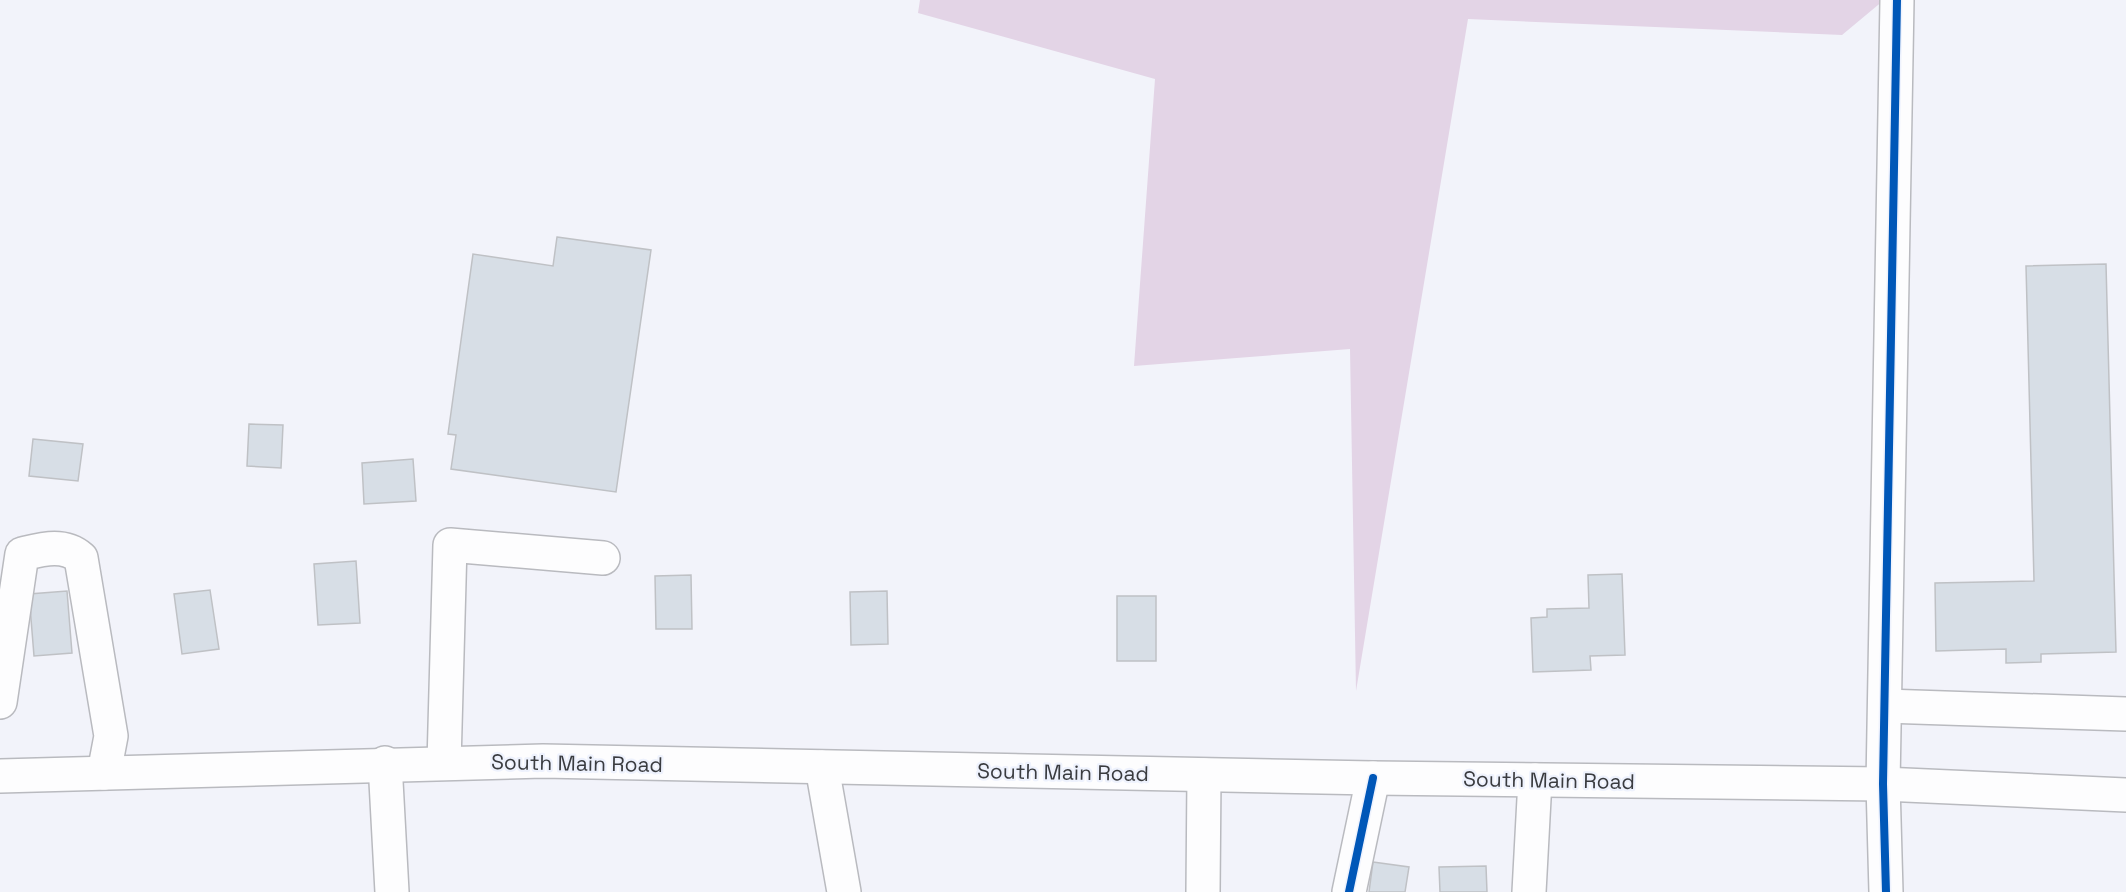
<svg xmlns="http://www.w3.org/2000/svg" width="2126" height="892" viewBox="0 0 2126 892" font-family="'Space Grotesk',sans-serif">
	<rect width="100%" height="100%" fill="#f2f3fa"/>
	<path fill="#e3d4e6" d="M 920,0 L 1884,0 L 1842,35 L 1468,19 L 1356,691 L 1350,349 L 1134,366 L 1155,79 L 918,13 Z"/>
	<g fill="#d7dee6" stroke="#bfc1c5" stroke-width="1.5">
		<path d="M 557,237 L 651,250 L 616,492 L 451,469 L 456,435 L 448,434 L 473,254 L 553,266 Z"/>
		<path d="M 2106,264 L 2116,652 L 2041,654 L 2041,662 L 2006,663 L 2006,649 L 1936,651 L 1935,583 L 2034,581 L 2026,266 Z"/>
		<path d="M 249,424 L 283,425 L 281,468 L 247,466 Z"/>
		<path d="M 33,439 L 83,444 L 78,481 L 29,476 Z"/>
		<path d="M 413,459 L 416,501 L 364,504 L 362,463 Z"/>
		<path d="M 356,561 L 360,623 L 318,625 L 314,564 Z"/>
		<path d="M 1622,574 L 1625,655 L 1590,656 L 1591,670 L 1533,672 L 1531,618 L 1547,617 L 1547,609 L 1589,608 L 1588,575 Z"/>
		<path d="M 691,575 L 692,629 L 656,629 L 655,576 Z"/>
		<path d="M 210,590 L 219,649 L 182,654 L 174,594 Z"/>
		<path d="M 67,591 L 72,653 L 34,656 L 29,594 Z"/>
		<path d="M 887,591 L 888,644 L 851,645 L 850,592 Z"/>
		<rect x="1117" y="596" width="39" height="65"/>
		<path d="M 1373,862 L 1409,867 L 1405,892 L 1369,892 Z"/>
		<path d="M 1486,866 L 1487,892 L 1440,892 L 1439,867 Z"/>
	</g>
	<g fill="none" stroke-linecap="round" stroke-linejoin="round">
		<defs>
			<g id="minor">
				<path d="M 0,702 L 22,554 C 43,549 64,543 81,558 L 111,736 L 104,773"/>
				<path d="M 1885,706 L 2126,714"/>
				<path d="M 385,763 L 392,892"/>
				<path d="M 444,763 L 450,545 L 603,558"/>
				<path d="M 822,767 L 844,892"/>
				<path d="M 1203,892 L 1204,775"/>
				<path d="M 1349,892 L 1373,778"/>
				<path d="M 1529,892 L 1535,780"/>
				<path d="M 1886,892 L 1883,784 L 1897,0"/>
			</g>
			<path id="major" d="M 0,776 L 543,761 L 1373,778 L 1883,784 L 2126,795"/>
		</defs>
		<use href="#minor" stroke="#b9babf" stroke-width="36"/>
		<use href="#major" stroke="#b9babf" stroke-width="36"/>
		<use href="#minor" stroke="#fdfdfe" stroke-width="33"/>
		<use href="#major" stroke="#fdfdfe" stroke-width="33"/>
		<defs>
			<g id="cycleway">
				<path d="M 1349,892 L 1373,778"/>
				<path d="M 1886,892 L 1883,784 L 1897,0"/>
			</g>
		</defs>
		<use href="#cycleway" stroke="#eef2fd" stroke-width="11"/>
		<use href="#cycleway" stroke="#0057b8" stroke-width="8"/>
	</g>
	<g text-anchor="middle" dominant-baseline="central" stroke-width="4.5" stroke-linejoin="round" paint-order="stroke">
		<g font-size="21" fill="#3a3c40" stroke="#eef2fd">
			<text transform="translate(577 763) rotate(1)">South Main Road</text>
			<text transform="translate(1063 772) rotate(1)">South Main Road</text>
			<text transform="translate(1549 780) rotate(1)">South Main Road</text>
		</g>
	</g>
</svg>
